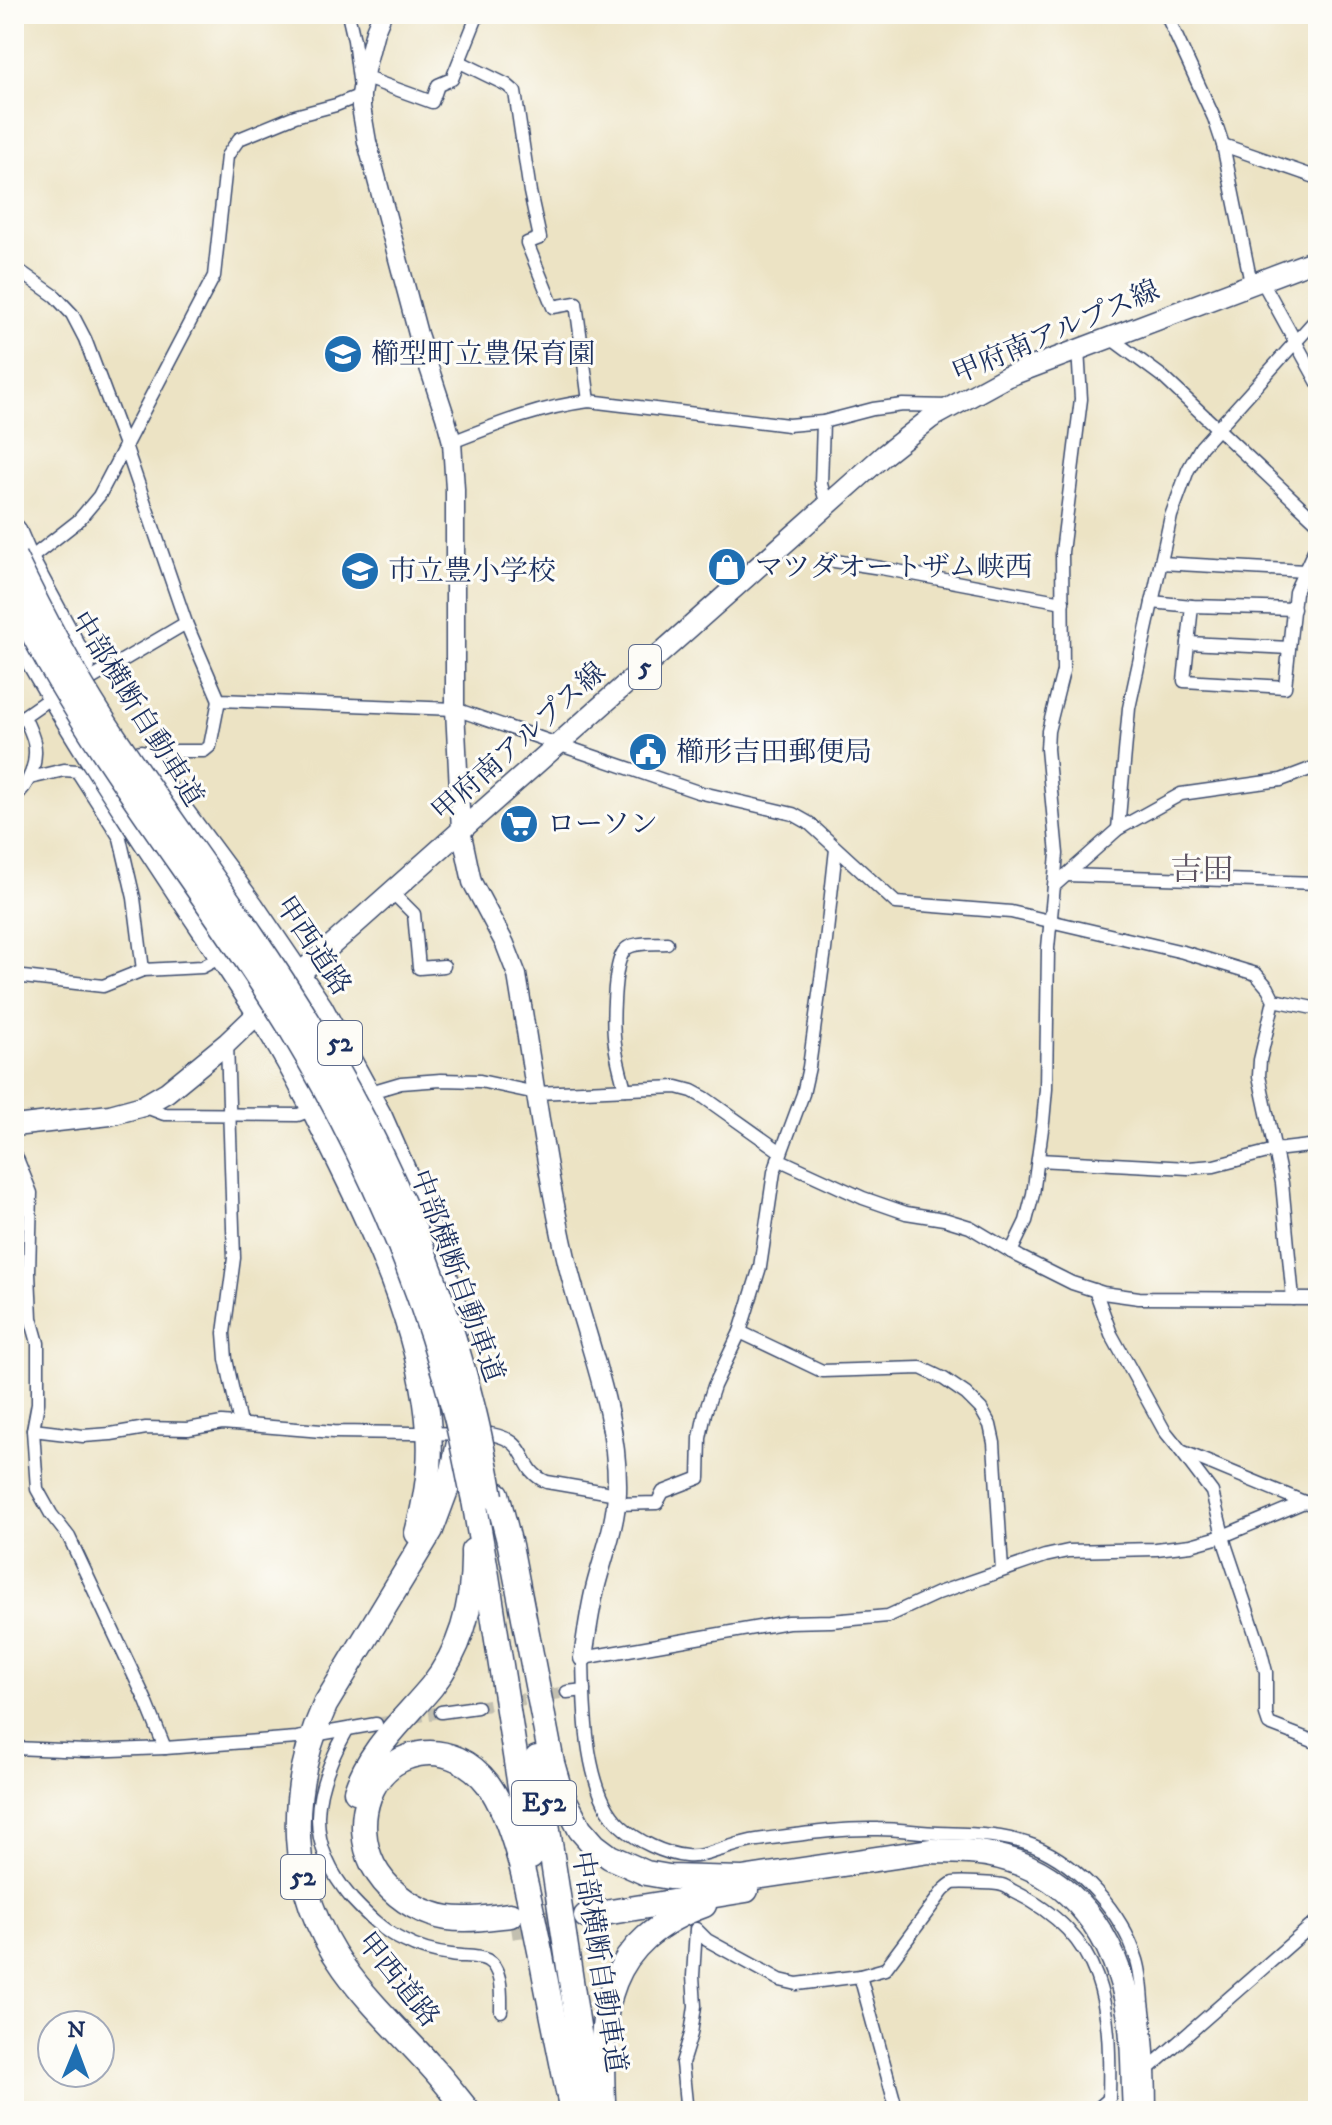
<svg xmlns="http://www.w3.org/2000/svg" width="1332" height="2125" viewBox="0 0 1332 2125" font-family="'IM FELL DW Pica','Noto Serif JP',serif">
	<rect width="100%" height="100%" fill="#fdfcf7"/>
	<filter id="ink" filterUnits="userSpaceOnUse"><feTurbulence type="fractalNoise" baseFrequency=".0125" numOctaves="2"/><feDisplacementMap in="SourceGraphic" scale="16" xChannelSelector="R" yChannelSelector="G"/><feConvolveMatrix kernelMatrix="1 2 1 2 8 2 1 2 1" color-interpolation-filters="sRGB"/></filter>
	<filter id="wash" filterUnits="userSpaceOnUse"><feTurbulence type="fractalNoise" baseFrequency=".006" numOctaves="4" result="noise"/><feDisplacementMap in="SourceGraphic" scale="32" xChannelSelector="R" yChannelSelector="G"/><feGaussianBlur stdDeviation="1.8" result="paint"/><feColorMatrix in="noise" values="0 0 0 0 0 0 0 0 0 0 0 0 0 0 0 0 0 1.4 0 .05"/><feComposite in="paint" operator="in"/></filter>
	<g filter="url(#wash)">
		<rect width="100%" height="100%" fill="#ece3c4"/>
	</g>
	<g filter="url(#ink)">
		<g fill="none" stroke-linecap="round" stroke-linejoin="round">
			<g stroke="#c2bfb0" stroke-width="12" stroke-dasharray="12 6" stroke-linecap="butt">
				<path d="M 477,1707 L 567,1692"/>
				<path d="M 376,1724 L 441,1712"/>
			</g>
			<path stroke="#c2bfb0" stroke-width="24" stroke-dasharray="24 12" stroke-linecap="butt" d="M 511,1927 L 586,1916"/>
			<defs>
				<g id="street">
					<path d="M 1166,14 L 1214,118 L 1223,145 L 1251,283"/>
					<path d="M 460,62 L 507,85 L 515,92 L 530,192 L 540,238 L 527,243 L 553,307 L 576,303 L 589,401"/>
					<path d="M 363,77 L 432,102 L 438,85 L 452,79 L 478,14"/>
					<path d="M 1223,145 L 1318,178"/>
					<path d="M 14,267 L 55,296 L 72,314 L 85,339 L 125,445 L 186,623 L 219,700 L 455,709 L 698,792 L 793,814 L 809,823 L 896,903 L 1011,912 L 1183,952 L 1256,974 L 1268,988 L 1274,1000 L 1260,1060 L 1259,1076 L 1282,1183 L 1293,1299"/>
					<path d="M 1261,279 L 1318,383"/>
					<path d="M 1109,337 L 1163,377 L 1318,523"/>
					<path d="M 823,422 L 821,484 L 827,506"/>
					<path d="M 452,442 C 498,424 540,407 589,401 L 788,425 L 823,422 L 873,409 L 903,405 L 950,406"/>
					<path d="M 828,560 L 881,568 L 1063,602"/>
					<path d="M 27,561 L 78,521 L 99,496 L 214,276 L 227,156 L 239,139 L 295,116 L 336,105 L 361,95 L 354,40 L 348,14"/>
					<path d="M 1161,563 L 1305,571"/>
					<path d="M 1152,602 L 1192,606 L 1294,609"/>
					<path d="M 1192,606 L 1184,681 L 1285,687 L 1295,592 L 1318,542"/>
					<path d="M 1188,643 L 1289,648"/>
					<path d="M 77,684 L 91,679 L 186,623"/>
					<path d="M 14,720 L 24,716 L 57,693"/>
					<path d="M 141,758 L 161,751 L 204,751 L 210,746 L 219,700"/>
					<path d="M 30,778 L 64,770 L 77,771 L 120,838 L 134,898 L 143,970"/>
					<path d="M 14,797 C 30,785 38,761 34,742 C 32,733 27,724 24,716"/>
					<path d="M 1118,829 L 1129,708 L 1171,516 L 1188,470 L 1201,447 L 1318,317"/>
					<path d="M 1066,875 L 1318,883"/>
					<path d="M 1054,886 L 1118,829 L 1181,794 L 1281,780 L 1318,766"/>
					<path d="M 392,892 L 414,914 L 419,968 L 444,966"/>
					<path d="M 14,976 L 103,986 L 143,970 L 202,967 L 223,956"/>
					<path d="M 1274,1000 L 1318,1009"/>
					<path d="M 227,1043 L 234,1258 L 224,1333 L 226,1359 L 240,1424"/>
					<path d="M 625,1089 C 621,1074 617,1060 615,1045 C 612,1027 613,965 624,951 C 631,941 655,944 667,943"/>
					<path d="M 367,1093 L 401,1083 L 441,1080 L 480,1081 L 536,1093 L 677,1087 L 692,1091 L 705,1098 L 781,1152"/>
					<path d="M 143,1106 L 164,1114 L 298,1115 L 314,1109"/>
					<path d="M 14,1151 L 31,1193 L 29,1273 L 31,1318 L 38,1343 L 38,1403 L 33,1430 L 37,1489 L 51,1514 L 69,1537 L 146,1701 L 165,1748"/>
					<path d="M 778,1159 L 863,1198 L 906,1213 L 944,1219 L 970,1227 L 1020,1257 L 1072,1283 L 1103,1293 L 1139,1298 L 1318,1299"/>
					<path d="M 1038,1160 L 1188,1168 L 1214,1166 L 1275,1150 L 1318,1145"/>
					<path d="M 1011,1252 L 1026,1221 L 1033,1194 L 1043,1122 L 1046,1089 L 1048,948 L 1057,854 L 1047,749 L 1048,731 L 1063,671 L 1062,552 L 1081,399 L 1078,349"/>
					<path d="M 1095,1290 L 1111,1334 L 1164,1430 L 1181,1451 L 1304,1502 L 1318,1506"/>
					<path d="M 740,1332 L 822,1371 L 921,1368 L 944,1379 L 966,1394 L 981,1409 L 990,1425 L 994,1443 L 1002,1570"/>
					<path d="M 33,1430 L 83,1436 L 111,1434 L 146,1428 L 188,1429 L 222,1423 L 334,1432 L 491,1434 C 533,1442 516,1469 547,1482 L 617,1494"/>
					<path d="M 1181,1451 L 1212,1492 L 1226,1547 L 1260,1648 L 1266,1672 L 1266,1715 L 1269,1724 L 1318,1743"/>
					<path d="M 616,1504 L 657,1503 L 663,1492 L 699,1478 L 700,1438 L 705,1413 L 714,1386 L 740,1332 L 760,1267 L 774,1172 L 803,1094 L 809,1067 L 825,950 L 836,849"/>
					<path d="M 567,1692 L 584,1690"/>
					<path d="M 441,1712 L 477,1707"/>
					<path d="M 347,1730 C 312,1791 303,1842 352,1899 C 367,1915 384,1932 404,1941 C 417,1948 436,1953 451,1955 C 462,1957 477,1955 487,1960 C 503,1969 501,1996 501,2011"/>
					<path d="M 14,1748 L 86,1751 L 165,1748 L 297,1738 L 376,1724"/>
					<path d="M 860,1976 L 897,2111"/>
					<path d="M 1149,2068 L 1318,1920"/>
					<path d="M 690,2111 L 686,2103 L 682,2063 L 691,2034 L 695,2006 L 693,1976 L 696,1929 L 707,1940 L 780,1980 L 797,1984 L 860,1976 L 885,1969 L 943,1891 C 946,1888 949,1885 953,1883 C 958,1882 997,1883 1002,1885 C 1006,1886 1010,1889 1013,1891 C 1106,1937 1111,2005 1109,2099 L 1095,2111"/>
					<path d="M 1150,2111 C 1150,2074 1148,2039 1143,2002 C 1142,1988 1141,1973 1137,1960 C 1122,1913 1080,1865 1034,1846 C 1004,1834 970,1834 938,1833 C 918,1832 898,1829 878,1829 C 838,1828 796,1835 757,1840 C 742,1842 730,1847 716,1851 C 708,1854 695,1857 686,1856 C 664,1854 637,1841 621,1826 C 584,1792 584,1706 583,1658 L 788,1622 L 831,1621 L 888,1616 L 938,1593 L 1045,1556 L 1068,1551 L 1156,1549 L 1191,1545 L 1223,1536 L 1304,1502"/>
				</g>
				<path id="secondary" d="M 382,14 L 375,31 L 365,70 L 361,95 L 361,107 L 367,142 L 418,334 L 445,416 L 452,442 L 455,489 L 455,709 L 461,830 L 472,882 L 505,944 L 517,975 C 533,1070 545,1167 567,1262 C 585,1338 619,1413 617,1492 C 616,1523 605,1551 597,1581 C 590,1606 587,1632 583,1658"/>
				<path id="primary" d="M 14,1126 L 110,1115 L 143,1106 L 167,1092 L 227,1043 L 298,975 L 884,455 L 931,418 L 1006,377 L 1318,259"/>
				<g id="highway">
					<path d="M 14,531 L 27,561 L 83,665"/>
					<path d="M 14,626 C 65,720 124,809 183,898 C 213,943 244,988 273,1035 C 301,1081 324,1130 348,1179 C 386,1256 423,1345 429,1431 C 432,1466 426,1500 417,1533"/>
					<path d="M 141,757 L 252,907 L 320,1007 L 380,1117 L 426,1222 L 451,1293 L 458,1325"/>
					<path d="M 461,1433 L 453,1471 L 431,1530 L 325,1705 C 286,1792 286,1887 344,1968 C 369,2003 400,2032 429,2064 C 443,2079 455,2095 468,2111"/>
					<path d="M 497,1494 L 510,1545 L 552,1763 L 560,1791 L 580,1829 L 594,1845 L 610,1857 L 646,1873 L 669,1877 L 742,1879 L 930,1851 C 949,1851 967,1851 986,1854 C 1071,1869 1118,1938 1130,2018 C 1134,2048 1133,2081 1135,2111"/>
					<path d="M 474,1500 L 487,1576 L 531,1857"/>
					<path d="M 537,1758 L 591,2111"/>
					<path d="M 356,1791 C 370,1748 404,1720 432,1686 C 463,1647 474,1600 473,1551"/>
					<path d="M 510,1915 C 484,1918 456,1923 432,1914 C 407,1906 385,1888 373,1865 C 352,1822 368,1763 419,1754 C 446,1749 472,1763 488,1784 C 516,1822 530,1903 540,1951 C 550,2004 561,2058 572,2111"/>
					<path d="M 586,1916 L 746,1890"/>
					<path d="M 603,2101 C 599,2008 605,1941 704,1905"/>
				</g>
			</defs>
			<use href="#street" stroke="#3a4a6d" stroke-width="15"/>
			<use href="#secondary" stroke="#3a4a6d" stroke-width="21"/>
			<use href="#primary" stroke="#3a4a6d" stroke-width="23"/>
			<use href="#highway" stroke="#3a4a6d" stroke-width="27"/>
			<use href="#street" stroke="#fff" stroke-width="12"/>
			<use href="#secondary" stroke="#fff" stroke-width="18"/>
			<use href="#primary" stroke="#fff" stroke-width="20"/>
			<use href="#highway" stroke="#fff" stroke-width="24"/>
			<defs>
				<g id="highway-bridge">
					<path d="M 14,557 C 40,611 68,666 101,717 C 168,820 245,918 309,1023 C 382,1143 441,1275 474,1412 C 481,1440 486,1468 491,1496"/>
					<path d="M 14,596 C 89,752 201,882 291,1029 C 364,1150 421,1280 456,1417 C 463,1444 468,1473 474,1500"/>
				</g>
			</defs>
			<use href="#highway-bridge" stroke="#3a4a6d" stroke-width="27" stroke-linecap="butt"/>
			<use href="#highway-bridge" stroke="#fff" stroke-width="24"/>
		</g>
	</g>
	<defs>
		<symbol id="school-disc" viewBox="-11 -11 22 22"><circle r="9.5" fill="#1f6fb2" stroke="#fdfcf7"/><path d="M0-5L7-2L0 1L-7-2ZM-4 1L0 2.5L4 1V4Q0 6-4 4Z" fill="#fff"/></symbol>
		<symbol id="shop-disc" viewBox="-11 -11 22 22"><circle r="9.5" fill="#1f6fb2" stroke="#fdfcf7"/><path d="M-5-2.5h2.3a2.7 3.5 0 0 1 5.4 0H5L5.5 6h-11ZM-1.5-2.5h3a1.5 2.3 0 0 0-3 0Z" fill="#fff"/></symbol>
		<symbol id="civic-disc" viewBox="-11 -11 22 22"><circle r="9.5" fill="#1f6fb2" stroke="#fdfcf7"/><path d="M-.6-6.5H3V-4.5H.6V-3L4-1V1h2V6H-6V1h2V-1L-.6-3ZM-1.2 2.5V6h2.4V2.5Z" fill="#fff"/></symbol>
		<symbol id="supermarket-disc" viewBox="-11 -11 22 22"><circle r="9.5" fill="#1f6fb2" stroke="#fdfcf7"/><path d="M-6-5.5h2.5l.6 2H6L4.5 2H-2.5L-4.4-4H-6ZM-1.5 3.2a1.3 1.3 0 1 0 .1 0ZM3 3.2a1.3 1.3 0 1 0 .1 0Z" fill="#fff"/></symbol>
	</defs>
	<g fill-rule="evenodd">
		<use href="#school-disc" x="321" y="332" width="44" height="44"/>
		<use href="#shop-disc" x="705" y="545" width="44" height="44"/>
		<use href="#school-disc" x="338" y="549" width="44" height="44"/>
		<use href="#civic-disc" x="626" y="730" width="44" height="44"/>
		<use href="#supermarket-disc" x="497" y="802" width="44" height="44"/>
	</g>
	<g text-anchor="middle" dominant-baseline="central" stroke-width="6" stroke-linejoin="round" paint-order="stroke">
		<g fill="#fdfcf7" stroke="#5f6c8c" stroke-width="2">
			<rect x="629" y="645" width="32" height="44" rx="6"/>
			<rect x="318" y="1021" width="44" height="44" rx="6"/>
			<rect x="512" y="1781" width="64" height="44" rx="6"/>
			<rect x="281" y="1855" width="44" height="44" rx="6"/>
		</g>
		<g font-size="26" font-weight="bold" fill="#1b2f5e">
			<text x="645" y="667">5</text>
			<text x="340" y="1043">52</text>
			<text x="544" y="1803">E52</text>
			<text x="303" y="1877">52</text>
		</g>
		<g font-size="28" fill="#1b2f5e" stroke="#fdfcf7">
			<text transform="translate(1056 332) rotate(-23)">甲府南アルプス線</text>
			<text transform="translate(137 709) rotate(58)">中部横断自動車道</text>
			<text transform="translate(519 742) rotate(-42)">甲府南アルプス線</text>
			<text transform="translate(313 946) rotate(56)">甲西道路</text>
			<text transform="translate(457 1276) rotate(70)">中部横断自動車道</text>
			<text transform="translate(599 1962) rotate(81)">中部横断自動車道</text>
			<text transform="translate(398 1980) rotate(51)">甲西道路</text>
		</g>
		<g font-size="28" fill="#1b2f5e" stroke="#fdfcf7" text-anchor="start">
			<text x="371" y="354">櫛型町立豊保育園</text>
			<text x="755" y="567">マツダオートザム峡西</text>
			<text x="388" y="571">市立豊小学校</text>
			<text x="676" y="752">櫛形吉田郵便局</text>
			<text x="547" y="824">ローソン</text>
		</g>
		<g font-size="32" fill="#5f5463" stroke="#fdfcf7">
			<text x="1202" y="871">吉田</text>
		</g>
	</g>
	<rect width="1332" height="2125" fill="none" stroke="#fdfcf7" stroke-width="48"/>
	<g transform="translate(76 2049) rotate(1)"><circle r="38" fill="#fdfcf7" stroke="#a3aaba" stroke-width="2"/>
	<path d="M0-6L14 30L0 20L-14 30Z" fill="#1f6fb2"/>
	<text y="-12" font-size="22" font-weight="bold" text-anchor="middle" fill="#1b2f5e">N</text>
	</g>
</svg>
